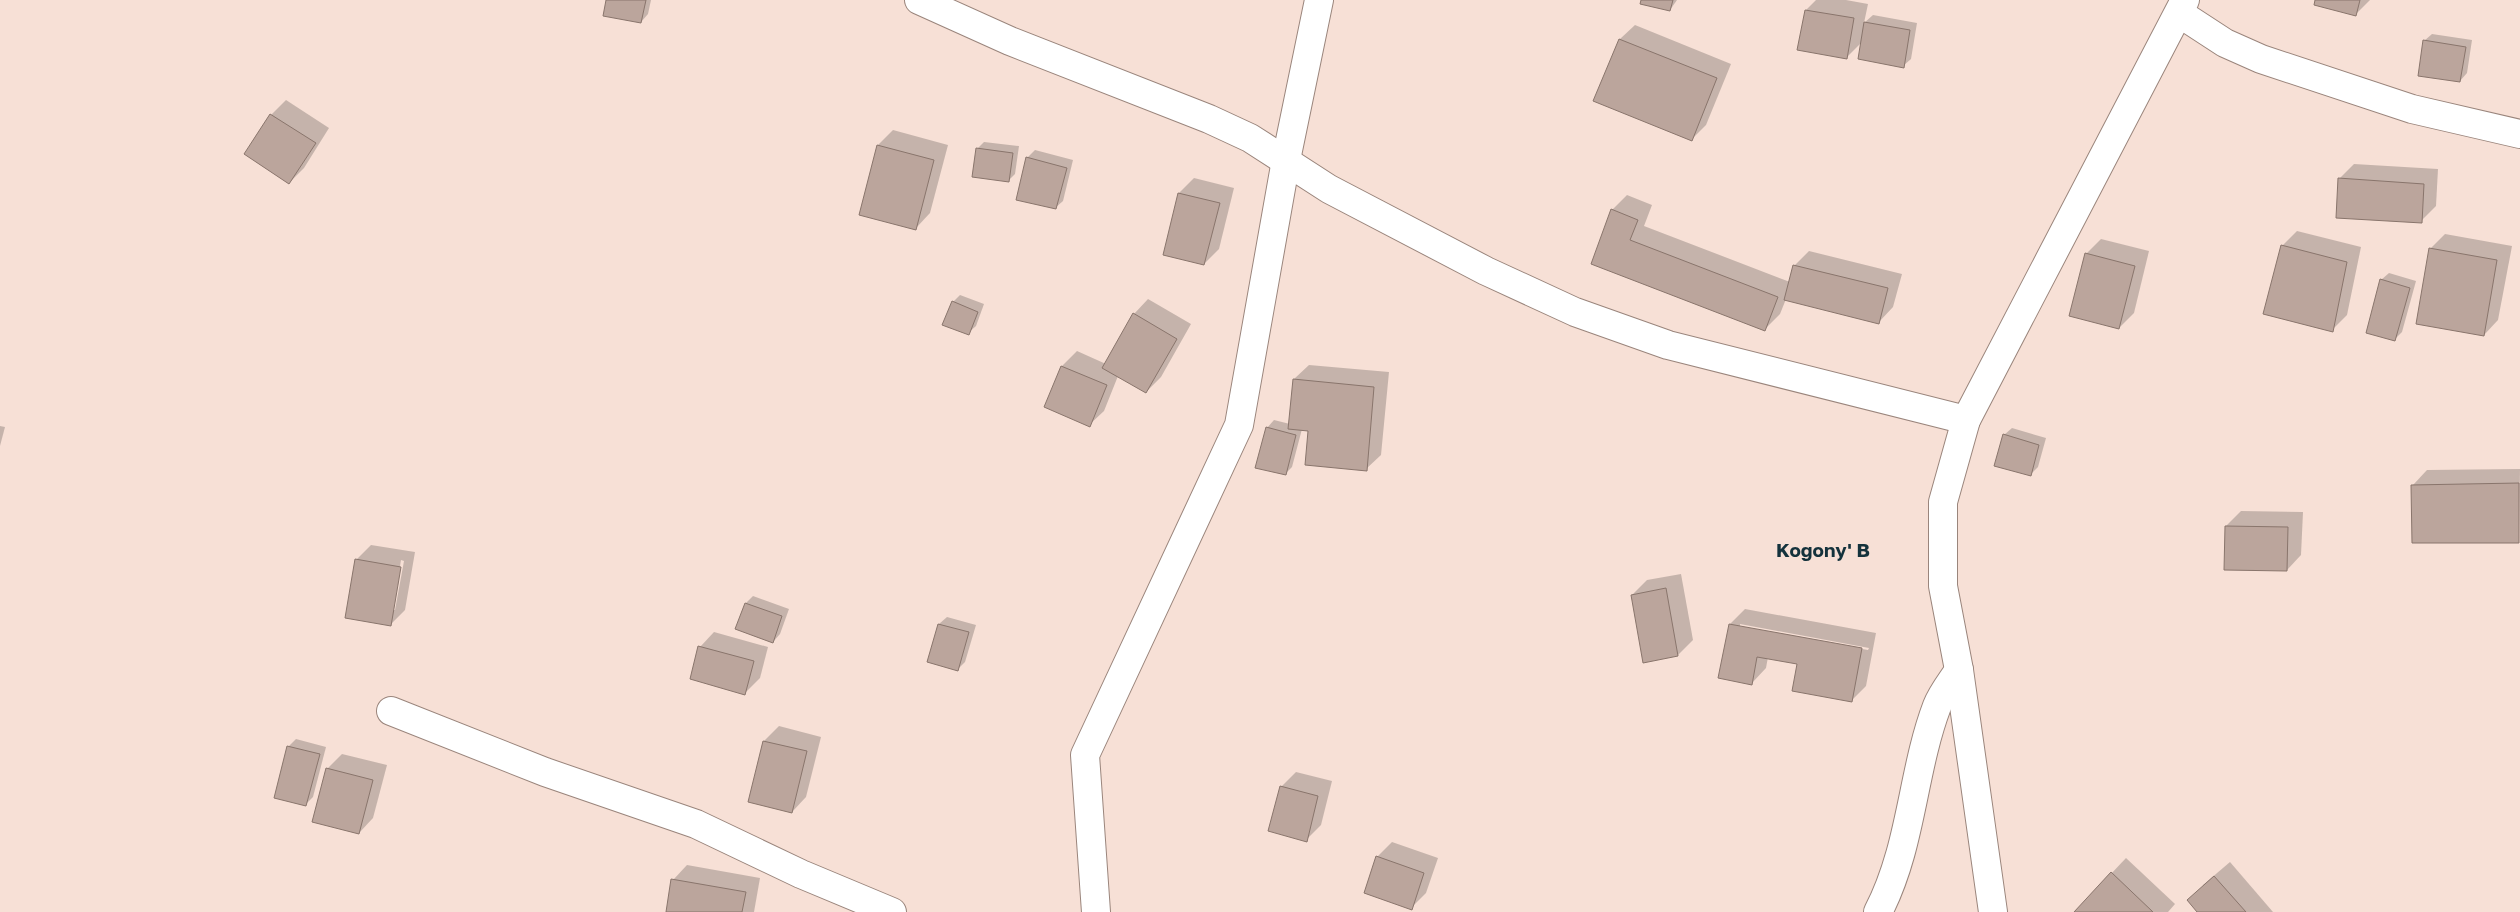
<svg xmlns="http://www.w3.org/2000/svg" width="2520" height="912" viewBox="0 0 2520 912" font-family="'Golos Text',sans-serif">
	<rect width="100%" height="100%" fill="#f7e0d6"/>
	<g fill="#0003" fill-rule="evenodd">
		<path d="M 607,0 L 651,0 L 648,14 L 641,22 Z"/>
		<path d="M 1642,0 L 1677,0 L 1670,10 Z"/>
		<path d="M 1816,0 L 1846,0 L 1868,4 L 1864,23 L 1873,15 L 1917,23 L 1911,59 L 1903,66 L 1862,42 L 1846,58 L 1806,10 Z"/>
		<path d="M 2317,0 L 2370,0 L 2355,15 Z"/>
		<path d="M 1635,25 L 1731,64 L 1706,125 L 1691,140 L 1620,39 Z"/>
		<path d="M 2432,34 L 2472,40 L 2467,73 L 2460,81 L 2424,41 Z"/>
		<path d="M 286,100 L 329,128 L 304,168 L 289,183 L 246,153 L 271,115 Z"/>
		<path d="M 893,130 L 948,145 L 930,213 L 916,228 L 860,214 L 878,145 Z"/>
		<path d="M 984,142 L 1019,146 L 1015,174 L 1008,181 L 977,149 Z"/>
		<path d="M 1035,150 L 1073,160 L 1063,201 L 1055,208 L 1027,158 Z"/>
		<path d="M 2354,164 L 2438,169 L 2436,206 L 2421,221 L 2340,178 Z"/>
		<path d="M 1194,178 L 1234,188 L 1219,249 L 1204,264 L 1164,254 L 1179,193 Z"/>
		<path d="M 1627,195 L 1652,205 L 1644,226 L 1790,282 L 1794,266 L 1809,251 L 1902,274 L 1893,307 L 1879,322 L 1786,299 L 1780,314 L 1765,329 L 1592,263 L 1612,210 Z"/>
		<path d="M 2297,231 L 2361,247 L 2347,315 L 2332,330 L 2282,246 Z"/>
		<path d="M 2445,234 L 2512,246 L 2498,320 L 2484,335 L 2431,248 Z"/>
		<path d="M 2101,239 L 2149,251 L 2134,313 L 2119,328 L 2086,254 Z"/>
		<path d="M 2389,273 L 2416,281 L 2402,332 L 2395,339 L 2381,280 Z"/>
		<path d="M 960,295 L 984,304 L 976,326 L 968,333 L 953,302 Z"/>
		<path d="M 1148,299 L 1191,324 L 1161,377 L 1146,392 L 1118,376 L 1104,411 L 1089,425 L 1045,407 L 1062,366 L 1077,351 L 1106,364 L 1134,314 Z"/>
		<path d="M 1309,365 L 1389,372 L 1381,455 L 1366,469 L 1309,430 L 1302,429 L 1292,467 L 1285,474 L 1267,428 L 1274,420 L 1290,424 L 1294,379 Z"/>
		<path d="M 0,426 L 5,427 L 0,446 Z"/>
		<path d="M 2012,428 L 2046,438 L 2038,467 L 2030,475 L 2004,435 Z"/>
		<path d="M 2520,469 L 2519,541 L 2413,485 L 2427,470 Z"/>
		<path d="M 2241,511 L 2303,512 L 2301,555 L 2287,570 L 2226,526 Z"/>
		<path d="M 371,545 L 415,552 L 405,610 L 390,625 L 356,560 ZM 401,560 L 404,561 L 395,610 L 393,610 Z"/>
		<path d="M 1681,574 L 1693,640 L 1678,655 L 1632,595 L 1647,580 Z"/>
		<path d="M 753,596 L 789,609 L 780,634 L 773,642 L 737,629 L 746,603 Z"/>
		<path d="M 1745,609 L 1876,633 L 1866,686 L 1852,700 L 1798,663 L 1768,657 L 1766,668 L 1752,683 L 1730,624 ZM 1740,624 L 1869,648 L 1868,650 L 1740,627 Z"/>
		<path d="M 947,617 L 976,625 L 965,662 L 958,669 L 929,661 L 939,624 Z"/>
		<path d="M 714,632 L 768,647 L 760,678 L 745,693 L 700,647 Z"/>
		<path d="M 779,726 L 821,737 L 806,797 L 792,812 L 749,801 L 764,741 Z"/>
		<path d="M 296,739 L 326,747 L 313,797 L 306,804 L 288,747 Z"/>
		<path d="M 342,754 L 387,765 L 373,818 L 359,833 L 327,769 Z"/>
		<path d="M 1296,772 L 1332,781 L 1321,825 L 1306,840 L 1281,787 Z"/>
		<path d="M 1392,842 L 1438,858 L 1426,893 L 1411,908 L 1377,857 Z"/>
		<path d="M 2126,858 L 2175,904 L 2168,912 L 2075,912 Z"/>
		<path d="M 2230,862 L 2273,912 L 2199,912 L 2203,885 Z"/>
		<path d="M 687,865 L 760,878 L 754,912 L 667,912 L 673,880 Z"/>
	</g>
	<g fill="#bba59c" stroke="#89756c">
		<path d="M 606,0 L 646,0 L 641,23 L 603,16 Z"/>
		<path d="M 1641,0 L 1673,0 L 1670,11 L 1640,4 Z"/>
		<path d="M 2315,0 L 2360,0 L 2356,16 L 2314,5 Z"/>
		<path d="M 1805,10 L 1854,18 L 1847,59 L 1797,50 Z"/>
		<path d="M 1864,22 L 1910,30 L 1904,68 L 1858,59 Z"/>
		<path d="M 1619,39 L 1717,78 L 1692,141 L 1593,101 Z"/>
		<path d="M 2423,40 L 2466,47 L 2460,82 L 2418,76 Z"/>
		<path d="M 270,114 L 316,143 L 289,184 L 244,154 Z"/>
		<path d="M 877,145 L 934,160 L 916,230 L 859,215 Z"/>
		<path d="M 976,148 L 1013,153 L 1009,182 L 972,177 Z"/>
		<path d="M 1026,157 L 1067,168 L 1056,209 L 1016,200 Z"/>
		<path d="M 2338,178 L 2424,184 L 2422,223 L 2336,218 Z"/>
		<path d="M 1178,193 L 1220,203 L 1204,265 L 1163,255 Z"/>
		<path d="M 1611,209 L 1638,220 L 1630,240 L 1778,297 L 1765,331 L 1591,264 Z"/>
		<path d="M 2281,245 L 2347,262 L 2333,332 L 2263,314 Z"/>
		<path d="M 2429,248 L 2497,260 L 2484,336 L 2416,324 Z"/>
		<path d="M 2085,253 L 2135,266 L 2119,329 L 2069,316 Z"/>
		<path d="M 1793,265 L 1888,288 L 1879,324 L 1784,300 Z"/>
		<path d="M 2380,279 L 2410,288 L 2395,341 L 2366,333 Z"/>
		<path d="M 952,301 L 978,312 L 969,335 L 942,325 Z"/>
		<path d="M 1133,313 L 1177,339 L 1146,393 L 1102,368 Z"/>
		<path d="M 1061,366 L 1107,385 L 1090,427 L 1044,407 Z"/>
		<path d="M 1293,379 L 1374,387 L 1367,471 L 1305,465 L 1308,431 L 1288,429 Z"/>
		<path d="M 1266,427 L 1296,435 L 1286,475 L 1255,468 Z"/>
		<path d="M 2003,434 L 2039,445 L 2031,476 L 1994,466 Z"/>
		<path d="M 2519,483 L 2519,543 L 2412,543 L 2411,485 Z"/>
		<path d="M 2225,526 L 2288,527 L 2287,571 L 2224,570 Z"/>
		<path d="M 355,559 L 401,567 L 391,626 L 345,618 Z"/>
		<path d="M 1666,588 L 1678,656 L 1643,663 L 1631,595 Z"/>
		<path d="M 745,603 L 782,616 L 773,643 L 735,629 Z"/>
		<path d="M 938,624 L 969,632 L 958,671 L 927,662 Z"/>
		<path d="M 1729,624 L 1862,648 L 1852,702 L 1792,691 L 1797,664 L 1757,657 L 1752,685 L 1718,678 Z"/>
		<path d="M 698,646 L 754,661 L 745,695 L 690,679 Z"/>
		<path d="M 763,741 L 807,751 L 792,813 L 748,802 Z"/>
		<path d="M 287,746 L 320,754 L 306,806 L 274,798 Z"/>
		<path d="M 326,768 L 373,780 L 359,834 L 312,822 Z"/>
		<path d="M 1280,786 L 1318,796 L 1307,842 L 1268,831 Z"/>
		<path d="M 1376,856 L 1424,873 L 1412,910 L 1364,893 Z"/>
		<path d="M 2111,872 L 2153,912 L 2074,912 Z"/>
		<path d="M 2214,876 L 2246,912 L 2197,912 L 2187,900 Z"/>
		<path d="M 671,879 L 746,892 L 742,912 L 666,912 Z"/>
	</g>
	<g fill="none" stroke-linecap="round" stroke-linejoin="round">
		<defs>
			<g id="street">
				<path d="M 919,0 L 1010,41 L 1209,119 L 1250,138 L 1329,189 L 1486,271 L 1575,312 L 1668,345 L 1966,420"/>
				<path d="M 2179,13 L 2225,43 L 2261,59 L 2412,109 L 2520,134"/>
				<path d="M 391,711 L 545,772 L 696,824 L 801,874 L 892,912"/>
				<path d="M 1096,912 L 1085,755 L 1239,425 L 1286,160 L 1319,0"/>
				<path d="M 1878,912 C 1912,847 1912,772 1937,706 C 1942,693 1952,681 1959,670"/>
				<path d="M 1993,912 L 1959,670 L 1943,586 L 1943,502 L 1966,420 L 2185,0"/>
			</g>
		</defs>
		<use href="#street" stroke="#9a857c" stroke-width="30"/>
		<use href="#street" stroke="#fff" stroke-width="28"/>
	</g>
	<g text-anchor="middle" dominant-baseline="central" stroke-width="5" stroke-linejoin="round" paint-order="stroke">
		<g font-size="19" font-weight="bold" fill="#14323c" stroke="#f7e0d6">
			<text x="1823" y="549">Kogony' B</text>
		</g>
	</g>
</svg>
